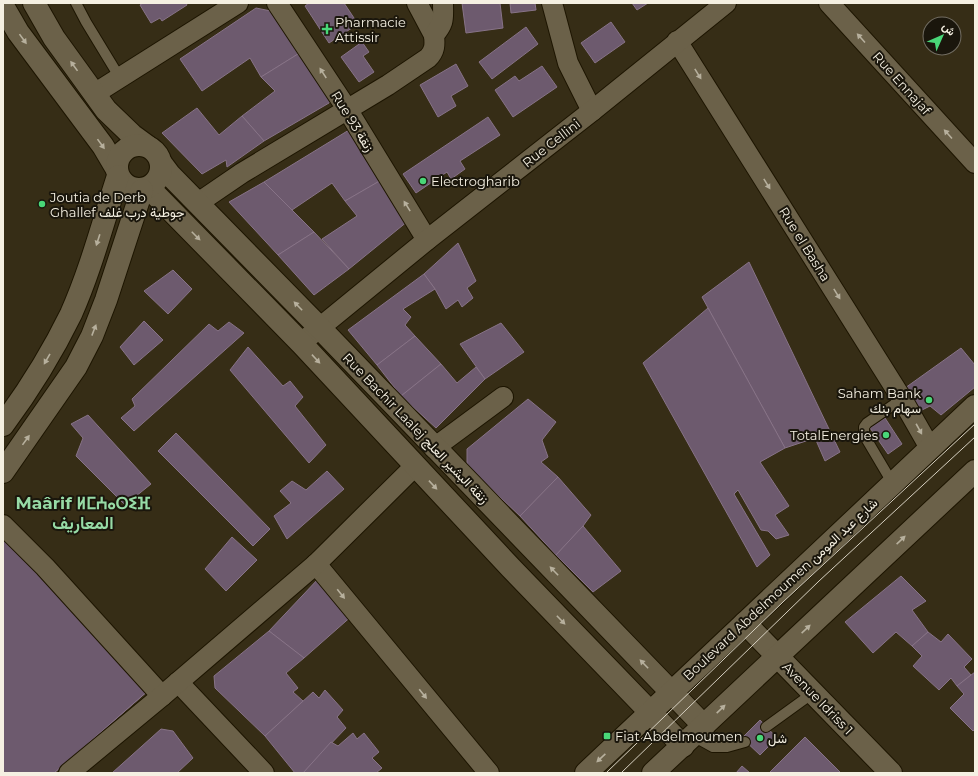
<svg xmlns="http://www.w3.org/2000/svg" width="978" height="776" viewBox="0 0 978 776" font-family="Montserrat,Vazirmatn,'Noto Sans Tifinagh',sans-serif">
	<rect width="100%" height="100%" fill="#362d16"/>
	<g fill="#6d5a6e" stroke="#877387">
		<path d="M 143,3 L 186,3 L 187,5 L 162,21 L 160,18 L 151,23 L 140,5 Z"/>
		<path d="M 309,3 L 344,3 L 358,24 L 329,43 L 305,6 Z"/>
		<path d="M 462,3 L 500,3 L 503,28 L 466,33 Z"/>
		<path d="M 510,3 L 535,3 L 536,10 L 511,13 Z"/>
		<path d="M 632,3 L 648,3 L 637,10 Z"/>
		<path d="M 256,8 L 271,11 L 298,54 L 261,77 L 250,58 L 202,91 L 180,59 Z"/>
		<path d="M 611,22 L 625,42 L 595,63 L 581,43 Z"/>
		<path d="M 526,27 L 538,44 L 492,79 L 479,62 Z"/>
		<path d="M 362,42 L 369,52 L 363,56 L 374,72 L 359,82 L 341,57 Z"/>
		<path d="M 298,54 L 332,96 L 329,103 L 264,141 L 242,116 L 275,91 L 261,77 Z"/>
		<path d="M 456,64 L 468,86 L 451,96 L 456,106 L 438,117 L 420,85 Z"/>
		<path d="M 542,66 L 557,87 L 513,117 L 495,90 L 515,76 L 519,81 Z"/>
		<path d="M 197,108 L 219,135 L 242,116 L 264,141 L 227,167 L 226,160 L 202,174 L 162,133 Z"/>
		<path d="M 488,117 L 500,135 L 460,161 L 465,169 L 451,179 L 447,172 L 416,193 L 403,174 Z"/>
		<path d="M 349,130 L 383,179 L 345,201 L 332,183 L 292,210 L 264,182 Z"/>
		<path d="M 383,179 L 408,221 L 349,269 L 322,239 L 357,216 L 345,201 Z"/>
		<path d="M 264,182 L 314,232 L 278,255 L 229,202 Z"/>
		<path d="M 314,232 L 349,269 L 314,295 L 278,255 Z"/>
		<path d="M 458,243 L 476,281 L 467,288 L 473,298 L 462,307 L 458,300 L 446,309 L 435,289 L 424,274 Z"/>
		<path d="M 749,262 L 840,452 L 825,461 L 815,438 L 785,448 L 702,297 Z"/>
		<path d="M 173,270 L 192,289 L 168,314 L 144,291 Z"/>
		<path d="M 424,274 L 435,289 L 403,309 L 411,317 L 405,325 L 415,336 L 377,365 L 348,330 Z"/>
		<path d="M 708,308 L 785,448 L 760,462 L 789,506 L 775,515 L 789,535 L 776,539 L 768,531 L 761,530 L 738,490 L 734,494 L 770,555 L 757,567 L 643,363 Z"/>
		<path d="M 144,321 L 163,340 L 134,365 L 120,347 Z"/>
		<path d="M 229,322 L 244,333 L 134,431 L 121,418 L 135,406 L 132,399 L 209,324 L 218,331 Z"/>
		<path d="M 501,323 L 524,352 L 485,379 L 460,344 Z"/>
		<path d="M 415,336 L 441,364 L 401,396 L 377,365 Z"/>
		<path d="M 248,347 L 283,386 L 290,381 L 303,397 L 295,406 L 326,445 L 309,463 L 230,370 Z"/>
		<path d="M 961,348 L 975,365 L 975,387 L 941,415 L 930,406 L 920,411 L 905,388 Z"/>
		<path d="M 441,364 L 457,383 L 476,367 L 485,379 L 436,428 L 401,396 Z"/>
		<path d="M 528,399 L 556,422 L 542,440 L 548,457 L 541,462 L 558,477 L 520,516 L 467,466 L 467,449 Z"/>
		<path d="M 88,415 L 151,484 L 125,505 L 76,456 L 83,438 L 71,424 Z"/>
		<path d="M 885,418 L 902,444 L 888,454 L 870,428 Z"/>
		<path d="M 176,433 L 270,529 L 253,546 L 158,451 Z"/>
		<path d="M 327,471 L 344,489 L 287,539 L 274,516 L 291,503 L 280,491 L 292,481 L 306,490 Z"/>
		<path d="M 558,477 L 591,515 L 583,526 L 556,555 L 520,516 Z"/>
		<path d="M 583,526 L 621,571 L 593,592 L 556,555 Z"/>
		<path d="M 3,536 L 150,689 L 54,773 L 3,773 L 3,715 L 19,754 L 29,756 L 101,688 L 17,590 L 3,634 Z"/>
		<path d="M 3,536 L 150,689 L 54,773 L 3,773 Z"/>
		<path d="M 232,537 L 257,560 L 226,591 L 205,569 Z"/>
		<path d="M 901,576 L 926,601 L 912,610 L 928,632 L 912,646 L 896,632 L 873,653 L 845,622 Z"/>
		<path d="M 319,578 L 354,614 L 304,658 L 269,631 Z"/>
		<path d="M 269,631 L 304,658 L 286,673 L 298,688 L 293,692 L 303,701 L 265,736 L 215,688 L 214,676 Z"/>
		<path d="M 928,632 L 941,642 L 948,634 L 972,659 L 964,667 L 971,675 L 957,686 L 951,678 L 939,690 L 913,666 L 922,656 L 912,646 Z"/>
		<path d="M 975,672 L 975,729 L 973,731 L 950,708 L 964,694 L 957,686 Z"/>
		<path d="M 325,690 L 343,710 L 337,717 L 346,728 L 303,773 L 295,773 L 265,736 L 313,692 L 319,698 Z"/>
		<path d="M 760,720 L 777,738 L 760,755 L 742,738 Z"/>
		<path d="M 161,729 L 173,731 L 193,758 L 177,773 L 112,773 Z"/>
		<path d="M 353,733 L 357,739 L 364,733 L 379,752 L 372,758 L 382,768 L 376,773 L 303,773 L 331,742 L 338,746 Z"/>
		<path d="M 805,737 L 841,773 L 771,773 L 770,772 Z"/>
		<path d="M 742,766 L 750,773 L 736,773 Z"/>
	</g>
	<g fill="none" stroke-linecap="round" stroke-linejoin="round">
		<defs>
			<g id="service">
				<path d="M 76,3 L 86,22 L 120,78"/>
				<path d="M 893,484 L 864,435 L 864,427 L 867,423 L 902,399"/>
				<path d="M 766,727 L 813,693"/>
				<path d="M 693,736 L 713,747 L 727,747 L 745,742"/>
			</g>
			<g id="minor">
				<path d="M 277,3 L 347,109 L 427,240"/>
				<path d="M 417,3 L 434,35"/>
				<path d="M 552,3 L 568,63 L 592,111"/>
				<path d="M 829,3 L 975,163"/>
				<path d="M 677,41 L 902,399 L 930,448"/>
				<path d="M 94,94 L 238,3"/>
				<path d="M 198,203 L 242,173 L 388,85 L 428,58 C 435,51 435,45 434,35 C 445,22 443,19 443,3"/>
				<path d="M 301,343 L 427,240 L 592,111 L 726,3"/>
				<path d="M 434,448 L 503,397"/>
				<path d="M 3,525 L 45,567 L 162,696"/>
				<path d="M 316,564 L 489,773"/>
				<path d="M 178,682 L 264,773"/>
				<path d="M 69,773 L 162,696 L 316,564 L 415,466"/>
			</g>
			<g id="tertiary">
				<path d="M 161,163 L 170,175 L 319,327 L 704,726"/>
				<path d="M 149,188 L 301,343 L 511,568 L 683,746"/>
				<path d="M 745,623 L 891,773"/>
			</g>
			<g id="secondary">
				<path d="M 34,3 L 54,38 L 106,110 L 132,135 L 147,146"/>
				<path d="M 3,6 L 18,32 L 103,146 L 116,168"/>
				<circle cx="139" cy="167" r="22"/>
				<path d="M 3,425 C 29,390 52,353 71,314 C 91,269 103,222 118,176"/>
				<path d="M 3,472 L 76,367 L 92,336 L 106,300 L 142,190"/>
				<path d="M 586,773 L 975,406"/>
				<path d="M 653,773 L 975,471"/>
			</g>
		</defs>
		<use href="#service" stroke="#1d1501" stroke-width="12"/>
		<use href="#minor" stroke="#1d1501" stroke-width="22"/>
		<use href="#tertiary" stroke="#1d1501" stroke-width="24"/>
		<use href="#secondary" stroke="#1d1501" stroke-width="24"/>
		<use href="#service" stroke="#6b6149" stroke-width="10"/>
		<use href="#minor" stroke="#6b6149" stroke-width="20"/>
		<use href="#tertiary" stroke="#6b6149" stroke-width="22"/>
		<use href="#secondary" stroke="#6b6149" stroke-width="22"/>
		<g stroke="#d6d0c1" stroke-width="1">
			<path d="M 606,773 L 783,602 L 975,424"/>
			<path d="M 621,773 L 819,581 L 975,437"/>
		</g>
	</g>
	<defs><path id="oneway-solid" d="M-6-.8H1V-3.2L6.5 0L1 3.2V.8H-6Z"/></defs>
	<g fill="#b7b09d">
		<use href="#oneway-solid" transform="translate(861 38) rotate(-132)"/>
		<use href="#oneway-solid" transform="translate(23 39) rotate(54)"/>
		<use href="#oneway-solid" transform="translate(74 66) rotate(-126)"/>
		<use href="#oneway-solid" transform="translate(323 73) rotate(-123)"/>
		<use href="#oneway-solid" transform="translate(698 74) rotate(58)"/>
		<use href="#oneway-solid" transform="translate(948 134) rotate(-132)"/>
		<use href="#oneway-solid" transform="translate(101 144) rotate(54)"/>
		<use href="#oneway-solid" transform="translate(767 184) rotate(58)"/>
		<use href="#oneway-solid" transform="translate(407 206) rotate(-122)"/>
		<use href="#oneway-solid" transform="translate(196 236) rotate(45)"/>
		<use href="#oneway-solid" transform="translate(98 240) rotate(108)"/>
		<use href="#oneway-solid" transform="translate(837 294) rotate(58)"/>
		<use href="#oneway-solid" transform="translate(298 306) rotate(-134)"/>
		<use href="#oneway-solid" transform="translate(94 330) rotate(-69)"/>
		<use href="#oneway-solid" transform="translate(47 359) rotate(120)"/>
		<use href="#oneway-solid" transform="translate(316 359) rotate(47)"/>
		<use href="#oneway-solid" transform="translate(919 429) rotate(61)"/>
		<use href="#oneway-solid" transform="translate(26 440) rotate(-54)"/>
		<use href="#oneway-solid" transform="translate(433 485) rotate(47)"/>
		<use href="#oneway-solid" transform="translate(901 540) rotate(-43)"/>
		<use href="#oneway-solid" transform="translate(554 571) rotate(-134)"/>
		<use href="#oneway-solid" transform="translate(341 594) rotate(51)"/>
		<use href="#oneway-solid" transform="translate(561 620) rotate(46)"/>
		<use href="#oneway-solid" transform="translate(806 629) rotate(-43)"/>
		<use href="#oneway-solid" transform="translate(644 664) rotate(-134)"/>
		<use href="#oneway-solid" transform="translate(423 694) rotate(51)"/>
		<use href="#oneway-solid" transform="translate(721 709) rotate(-44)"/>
		<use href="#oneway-solid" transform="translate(601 758) rotate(137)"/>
	</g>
	<g fill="#49d778" stroke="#1a160c" stroke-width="1.5">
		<path d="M325 23h4v4h4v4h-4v4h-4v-4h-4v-4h4z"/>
		<circle cx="423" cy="181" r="4"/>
		<circle cx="42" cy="204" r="4"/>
		<circle cx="929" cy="400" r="4"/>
		<circle cx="886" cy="435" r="4"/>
		<rect x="603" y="732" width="8" height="8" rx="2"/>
		<circle cx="760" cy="738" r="4"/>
	</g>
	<g text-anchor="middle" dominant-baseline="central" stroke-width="4" stroke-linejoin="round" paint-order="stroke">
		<g font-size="13" fill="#f5f0e2" stroke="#1a160c" text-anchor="start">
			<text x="335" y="22">Pharmacie<tspan x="335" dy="15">Attissir</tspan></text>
			<text x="431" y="181">Electrogharib</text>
			<text x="50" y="197">Joutia de Derb<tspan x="50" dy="15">Ghallef جوطية درب غلف</tspan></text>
			<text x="921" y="393" text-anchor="end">Saham Bank<tspan x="921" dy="15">سهام بنك</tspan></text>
			<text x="878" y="435" text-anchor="end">TotalEnergies</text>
			<text x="615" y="736">Fiat Abdelmoumen</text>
			<text x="768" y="738">شل</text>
		</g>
		<g font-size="13" fill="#f5f0e2" stroke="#1a160c">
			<text transform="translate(902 83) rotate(48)">Rue Ennajaf</text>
			<text transform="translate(353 121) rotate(58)">Rue 93 زنقة</text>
			<text transform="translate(551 143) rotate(-38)">Rue Cellini</text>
			<text transform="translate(805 244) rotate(58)">Rue el Basha</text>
			<text transform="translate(416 428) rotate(46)">Rue Bachir Laalej زنقة البشير العلج</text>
			<text transform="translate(780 589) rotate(-43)">Boulevard Abdelmoumen شارع عبد المومن</text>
			<text transform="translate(818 698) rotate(46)">Avenue Idriss 1</text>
		</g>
		<g font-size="17" font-weight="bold" fill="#97dba6" stroke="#1a160c">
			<text x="83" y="503">Maârif ⵍⵎⵄⴰⵔⵉⴼ<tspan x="83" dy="20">المعاريف</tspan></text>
		</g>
	</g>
	<rect width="978" height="776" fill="none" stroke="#f5f0e2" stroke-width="8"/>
	<g transform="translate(942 36) rotate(45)"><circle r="19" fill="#1a160c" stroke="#726d62"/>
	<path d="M0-3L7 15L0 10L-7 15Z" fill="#49d778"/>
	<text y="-6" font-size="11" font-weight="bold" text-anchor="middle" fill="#f5f0e2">ش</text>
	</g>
</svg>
